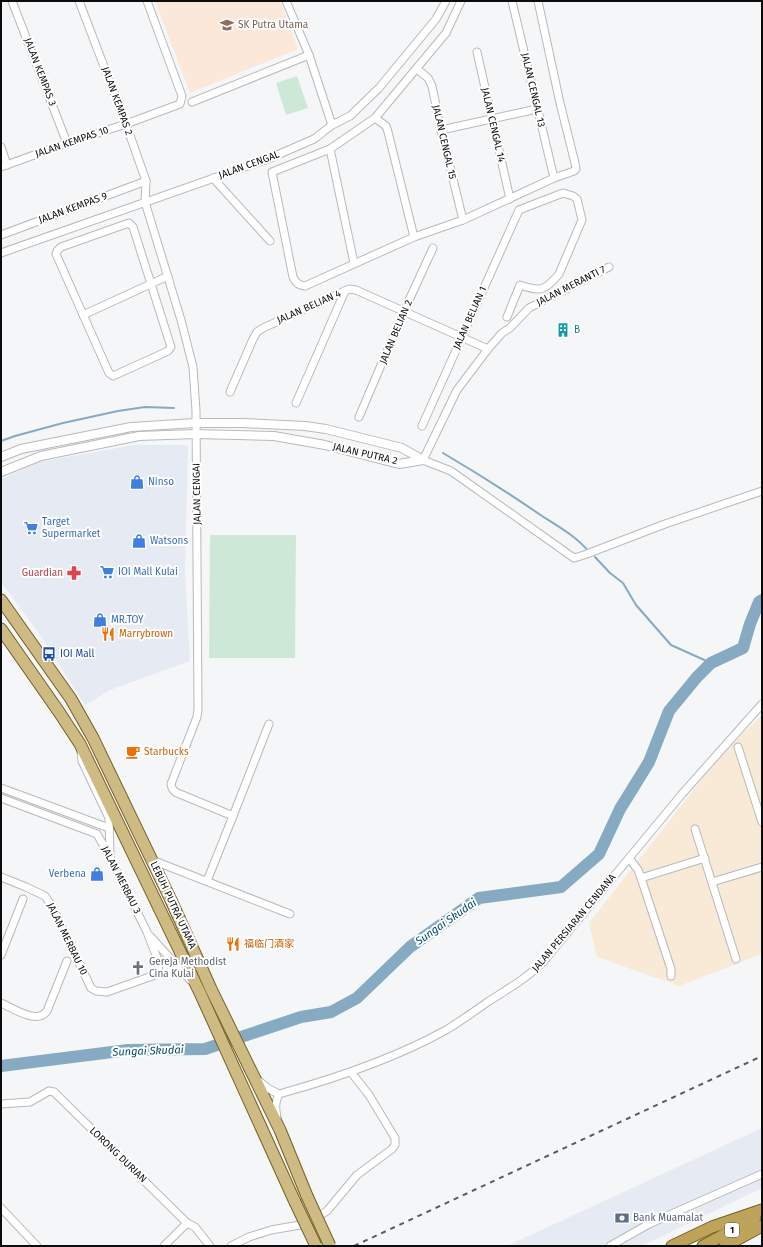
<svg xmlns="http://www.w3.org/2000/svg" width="763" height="1247" viewBox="0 0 763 1247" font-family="'Fira Sans','Noto Sans SC',sans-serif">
	<rect width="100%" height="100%" fill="#f5f6f8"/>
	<g fill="#e6eaf3">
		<path d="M 134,445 L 188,445 L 185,572 L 190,661 L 110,690 L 85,705 L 38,632 L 1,582 L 1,479 L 39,462 Z"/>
		<path d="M 762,1128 L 762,1188 L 642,1246 L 507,1246 Z"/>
	</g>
	<path fill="#f9e9d7" d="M 762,715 L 762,954 L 679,986 L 597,957 L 589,923 L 722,754 Z"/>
	<path fill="#fbe8d8" d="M 155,1 L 280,1 L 298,49 L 190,93 Z"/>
	<g fill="#cee8d8">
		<path d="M 297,76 L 308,108 L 286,115 L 276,83 Z"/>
		<path d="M 210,535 L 296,535 L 295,658 L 209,658 Z"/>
	</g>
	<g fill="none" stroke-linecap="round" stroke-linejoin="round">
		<g stroke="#86aac1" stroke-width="2">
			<path d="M 1,441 L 15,436 L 63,423 L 118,411 L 145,407 L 174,408"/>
			<path d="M 443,453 C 477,473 510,494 542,516 C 558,526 577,537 589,552"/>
			<path d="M 595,557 L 610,573 L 623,583 L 636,605 L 671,645 L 711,663"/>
		</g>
		<path stroke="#86aac1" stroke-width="12" d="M 1,1066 L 128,1050 L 205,1049 L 301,1017 L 331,1012 L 357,998 L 410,947 L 479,898 L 561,887 L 599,854 L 620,809 L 649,762 L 669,711 L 697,677 L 711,663 L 743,648 L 750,624 L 759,602 L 762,600"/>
		<defs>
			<g id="minor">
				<path d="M 12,1 L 67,143"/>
				<path d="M 79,1 L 126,124 L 146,181 L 145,202 L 181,320 L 193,367 L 196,411 L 198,709 L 197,717 L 171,784 L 172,788 L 175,792 L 233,816 L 207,881"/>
				<path d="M 286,1 L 309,55 L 332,125"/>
				<path d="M 461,1 L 446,33 L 375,118 L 330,149 L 272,172 L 293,277 C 296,283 298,285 305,286 L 414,237 L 463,220 L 554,178 L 574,171 L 576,169 L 575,163 L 560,103 L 538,1"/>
				<path d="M 512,1 L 554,178"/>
				<path d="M 477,52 L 510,199"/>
				<path d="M 417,69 L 428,78 L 432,86 L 441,130 L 463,220"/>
				<path d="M 192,102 L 309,55"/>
				<path d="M 375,118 L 386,126 L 388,132 L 414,237"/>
				<path d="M 441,130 L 537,109"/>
				<path d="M 1,147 L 7,165"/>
				<path d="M 330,149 L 354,263"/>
				<path d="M 1,167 L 67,143 L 126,124 L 180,104 L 182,96 L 147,1"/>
				<path d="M 213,178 L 270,241"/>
				<path d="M 129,223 L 133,227 L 171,347 L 168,351 L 113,376 L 109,373 L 56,254 L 57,251 L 61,247 Z"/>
				<path d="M 1,235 L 146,181"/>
				<path d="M 1,253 L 268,159 L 314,139 L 332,125 L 350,116 L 379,88 L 436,19 L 446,1"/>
				<path d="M 609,267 L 529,308 L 510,328 L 502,333 L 488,349 L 457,390 L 423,460 L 451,471 L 574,558 L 584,555 L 665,524 L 762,491"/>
				<path d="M 83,315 L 168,276"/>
				<path d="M 230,392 L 253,339 L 257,332 L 263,328 L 349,289 L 356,290 L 488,349"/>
				<path d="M 296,403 L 345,291"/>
				<path d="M 359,417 L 404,311 L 433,248"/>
				<path d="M 422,426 L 519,210 L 563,193 L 573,196 L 577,199 L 582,220 L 559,274 C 545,291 540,292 520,285 L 507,317"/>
				<path d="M 738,747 L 762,822"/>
				<path d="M 81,751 L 82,761 L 109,818 L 110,854"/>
				<path d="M 1,788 L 109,828"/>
				<path d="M 1,798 L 97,834 L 110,857 L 147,932 L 159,963 L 158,971 L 155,975 L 107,992 L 96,991 L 91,988 L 53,908 L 45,896 L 26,887 L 1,877"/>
				<path d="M 233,816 L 269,724"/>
				<path d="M 695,829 L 736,959"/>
				<path d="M 629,858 L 638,870 L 641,878 L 671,969 L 671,976"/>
				<path d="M 152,860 L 290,914"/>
				<path d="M 641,878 L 705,858"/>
				<path d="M 712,882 L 762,867"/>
				<path d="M 150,936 L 190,980"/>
				<path d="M 1,955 L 23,899"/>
				<path d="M 1,1003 C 13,1008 37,1025 47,1011 L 67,961"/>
				<path d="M 259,1081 L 269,1089 L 279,1094"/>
				<path d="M 279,1094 C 337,1078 394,1059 446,1030 C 461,1021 475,1011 489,1001 C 508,989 527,978 543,962 L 682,794 L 762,704"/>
				<path d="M 1,1104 L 30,1102 L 49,1091 L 54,1092 L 187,1223"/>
				<path d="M 277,1117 C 275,1108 275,1102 279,1094"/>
				<path d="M 1,1208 L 37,1246"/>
				<path d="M 164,1246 L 187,1223 L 195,1227 L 210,1246"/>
				<path d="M 231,1246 L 249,1237 L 271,1230 L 300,1225 L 314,1219 L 327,1211 L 357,1175 L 392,1149 L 395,1145 L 395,1138 L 369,1095 L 351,1072"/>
				<path d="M 610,1246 L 649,1224 L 762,1174"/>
			</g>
			<g id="tertiary">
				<path d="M 1,457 L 21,449 L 131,427 L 195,423 L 243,423 L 305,426 L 326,429 L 402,448 L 423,460"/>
				<path d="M 1,472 L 41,456 L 139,436 L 196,434 L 274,436 L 325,445 L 399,464 L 423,460"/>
			</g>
			<g id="primary">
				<path d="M 1,600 L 71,699 L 93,738 L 170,898 L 211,989 L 280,1130 L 307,1196"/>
				<path d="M 1,629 L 59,712 L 80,744 L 201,995 L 295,1202"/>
			</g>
			<g id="trunk">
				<path d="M 672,1246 L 712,1227 L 762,1210"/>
				<path d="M 703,1246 L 755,1218"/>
				<path d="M 725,1246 L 762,1226"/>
			</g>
		</defs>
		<use href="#minor" stroke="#b8b9bb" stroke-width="9"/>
		<use href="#tertiary" stroke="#b8b9bb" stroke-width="10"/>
		<use href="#primary" stroke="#755f24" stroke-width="13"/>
		<use href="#trunk" stroke="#755f24" stroke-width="13"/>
		<use href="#minor" stroke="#fff" stroke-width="7"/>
		<use href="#tertiary" stroke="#fff" stroke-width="8"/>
		<use href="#primary" stroke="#ceba83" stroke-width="11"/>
		<use href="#trunk" stroke="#bea35a" stroke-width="11"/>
		<path stroke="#5a5b5c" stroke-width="2" stroke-dasharray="5 5" stroke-linecap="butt" d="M 354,1246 L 762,1056"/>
		<defs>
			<g id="primary-bridge">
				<path d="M 307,1196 L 330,1246"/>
				<path d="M 295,1202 L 316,1246"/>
			</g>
		</defs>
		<use href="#primary-bridge" stroke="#755f24" stroke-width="13" stroke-linecap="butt"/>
		<use href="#primary-bridge" stroke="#ceba83" stroke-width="11"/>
	</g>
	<defs>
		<symbol id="school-bare" viewBox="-9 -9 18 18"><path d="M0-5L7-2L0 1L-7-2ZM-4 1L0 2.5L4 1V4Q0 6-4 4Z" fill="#8d6e63" stroke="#fff" stroke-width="2.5" paint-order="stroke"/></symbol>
		<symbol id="building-bare" viewBox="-9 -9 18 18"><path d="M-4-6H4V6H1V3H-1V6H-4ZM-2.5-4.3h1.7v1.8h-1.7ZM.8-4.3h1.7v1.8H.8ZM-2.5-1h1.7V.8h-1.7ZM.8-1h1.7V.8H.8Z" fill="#0f9aa8" stroke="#fff" stroke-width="2.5" paint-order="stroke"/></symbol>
		<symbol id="shop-bare" viewBox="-9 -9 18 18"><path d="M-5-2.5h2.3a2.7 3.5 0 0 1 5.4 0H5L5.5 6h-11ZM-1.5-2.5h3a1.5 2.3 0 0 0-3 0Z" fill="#3f7fe0" stroke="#fff" stroke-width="2.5" paint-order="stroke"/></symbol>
		<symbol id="supermarket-bare" viewBox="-9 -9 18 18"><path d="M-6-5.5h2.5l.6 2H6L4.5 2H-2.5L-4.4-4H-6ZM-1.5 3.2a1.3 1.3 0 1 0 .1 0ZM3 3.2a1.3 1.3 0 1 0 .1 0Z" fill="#3f7fe0" stroke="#fff" stroke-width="2.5" paint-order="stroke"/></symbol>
		<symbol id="pharmacy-bare" viewBox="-9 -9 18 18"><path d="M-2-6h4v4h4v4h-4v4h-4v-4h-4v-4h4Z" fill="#e0444e" stroke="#fff" stroke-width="2.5" paint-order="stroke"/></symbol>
		<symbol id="restaurant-bare" viewBox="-9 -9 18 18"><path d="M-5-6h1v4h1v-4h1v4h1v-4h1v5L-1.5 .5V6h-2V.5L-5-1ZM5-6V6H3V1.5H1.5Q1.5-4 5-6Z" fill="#e8710a" stroke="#fff" stroke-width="2.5" paint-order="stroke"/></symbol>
		<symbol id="bus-bare" viewBox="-9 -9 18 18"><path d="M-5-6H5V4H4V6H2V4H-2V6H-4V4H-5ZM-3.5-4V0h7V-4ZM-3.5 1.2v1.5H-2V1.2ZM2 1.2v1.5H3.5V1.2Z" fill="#1a4fb4" stroke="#fff" stroke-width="2.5" paint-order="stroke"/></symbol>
		<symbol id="cafe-bare" viewBox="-9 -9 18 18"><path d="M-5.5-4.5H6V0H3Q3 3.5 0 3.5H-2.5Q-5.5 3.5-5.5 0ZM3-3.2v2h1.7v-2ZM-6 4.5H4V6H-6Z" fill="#e8710a" stroke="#fff" stroke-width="2.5" paint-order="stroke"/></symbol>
		<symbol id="church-bare" viewBox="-9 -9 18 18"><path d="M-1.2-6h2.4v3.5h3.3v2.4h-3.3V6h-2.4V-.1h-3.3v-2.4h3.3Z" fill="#6b7280" stroke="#fff" stroke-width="2.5" paint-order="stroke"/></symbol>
		<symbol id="bank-bare" viewBox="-9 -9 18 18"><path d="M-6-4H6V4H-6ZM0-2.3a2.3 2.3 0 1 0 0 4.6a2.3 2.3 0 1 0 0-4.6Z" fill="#5c6f8a" stroke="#fff" stroke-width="2.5" paint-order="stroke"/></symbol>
	</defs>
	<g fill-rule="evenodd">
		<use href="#school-bare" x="217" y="15" width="20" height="20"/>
		<use href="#building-bare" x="553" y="320" width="20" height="20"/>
		<use href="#shop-bare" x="127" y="472" width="20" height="20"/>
		<use href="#supermarket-bare" x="21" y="518" width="20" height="20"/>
		<use href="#shop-bare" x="129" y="531" width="20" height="20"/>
		<use href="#supermarket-bare" x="97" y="562" width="20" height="20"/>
		<use href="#pharmacy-bare" x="64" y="563" width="20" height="20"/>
		<use href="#shop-bare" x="90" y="610" width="20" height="20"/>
		<use href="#restaurant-bare" x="98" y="624" width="20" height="20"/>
		<use href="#bus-bare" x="39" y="644" width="20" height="20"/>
		<use href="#cafe-bare" x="123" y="742" width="20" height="20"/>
		<use href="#shop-bare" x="87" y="864" width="20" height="20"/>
		<use href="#restaurant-bare" x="223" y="934" width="20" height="20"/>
		<use href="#church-bare" x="128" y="958" width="20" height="20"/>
		<use href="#bank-bare" x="612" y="1208" width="20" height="20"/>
	</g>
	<g text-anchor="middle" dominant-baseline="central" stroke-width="4" stroke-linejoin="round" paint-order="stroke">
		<rect fill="#fff" stroke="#555556" stroke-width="1" x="725" y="1223" width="14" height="14" rx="3"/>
		<g font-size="9" font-weight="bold" fill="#0c0c0d">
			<text x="732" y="1230">1</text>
		</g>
		<g font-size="10" fill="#785e54" stroke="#fff" text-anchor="start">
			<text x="238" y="25">SK Putra Utama</text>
		</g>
		<g font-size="10" fill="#0c0c0d" stroke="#fff">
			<text transform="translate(40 72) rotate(69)">JALAN KEMPAS 3</text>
			<text transform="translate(533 90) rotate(77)">JALAN CENGAL 13</text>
			<text transform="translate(117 101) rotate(70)">JALAN KEMPAS 2</text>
			<text transform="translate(493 125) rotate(77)">JALAN CENGAL 14</text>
			<text transform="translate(72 142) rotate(-19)">JALAN KEMPAS 10</text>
			<text transform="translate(444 142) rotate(77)">JALAN CENGAL 15</text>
			<text transform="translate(249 165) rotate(-20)">JALAN CENGAL</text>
			<text transform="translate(73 208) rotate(-20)">JALAN KEMPAS 9</text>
			<text transform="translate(571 286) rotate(-27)">JALAN MERANTI 7</text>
			<text transform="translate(309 307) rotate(-24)">JALAN BELIAN 4</text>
			<text transform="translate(470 318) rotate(-66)">JALAN BELIAN 1</text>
			<text transform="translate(396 332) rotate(-67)">JALAN BELIAN 2</text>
			<text transform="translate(365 454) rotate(13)">JALAN PUTRA 2</text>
			<text transform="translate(197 494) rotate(-91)">JALAN CENGAI</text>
			<text transform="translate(121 880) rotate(63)">JALAN MERBAU 3</text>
			<text transform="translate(173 905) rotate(65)">LEBUH PUTRA UTAMA</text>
			<text transform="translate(574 923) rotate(-50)">JALAN PERSIARAN CENDANA</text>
			<text transform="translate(67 939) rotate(64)">JALAN MERBAU 10</text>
			<text transform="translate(118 1155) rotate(44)">LORONG DURIAN</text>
		</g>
		<g font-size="10" fill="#0d838f" stroke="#fff" text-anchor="start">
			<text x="574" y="330">B</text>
		</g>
		<g font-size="10" fill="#366cbe" stroke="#fff" text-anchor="start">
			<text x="148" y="482">Ninso</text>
			<text x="42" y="522">Target<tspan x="42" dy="12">Supermarket</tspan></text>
			<text x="150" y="541">Watsons</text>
			<text x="118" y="572">IOI Mall Kulai</text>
			<text x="111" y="620">MR.TOY</text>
			<text x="86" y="874" text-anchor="end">Verbena</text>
		</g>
		<g font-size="10" fill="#be3a42" stroke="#fff" text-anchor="end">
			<text x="63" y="573">Guardian</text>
		</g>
		<g font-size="10" fill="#c56008" stroke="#fff" text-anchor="start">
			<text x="119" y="634">Marrybrown</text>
			<text x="144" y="752">Starbucks</text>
			<text x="244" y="944">福临门酒家</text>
		</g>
		<g font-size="10" fill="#164399" stroke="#fff" text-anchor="start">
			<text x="60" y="654">IOI Mall</text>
		</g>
		<g font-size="10" fill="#5b616d" stroke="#fff" text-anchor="start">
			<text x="149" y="962">Gereja Methodist<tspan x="149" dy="12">Cina Kulai</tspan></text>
		</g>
		<g font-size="10" fill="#4e5e75" stroke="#fff" text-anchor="start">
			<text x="633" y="1218">Bank Muamalat</text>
		</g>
		<g font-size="11" font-style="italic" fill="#014a69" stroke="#fff">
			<text transform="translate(446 922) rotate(-35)">Sungai Skudai</text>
			<text transform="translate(148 1051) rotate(-2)">Sungai Skudai</text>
		</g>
	</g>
	<rect width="763" height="1247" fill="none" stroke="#0c0c0d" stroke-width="4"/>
</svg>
